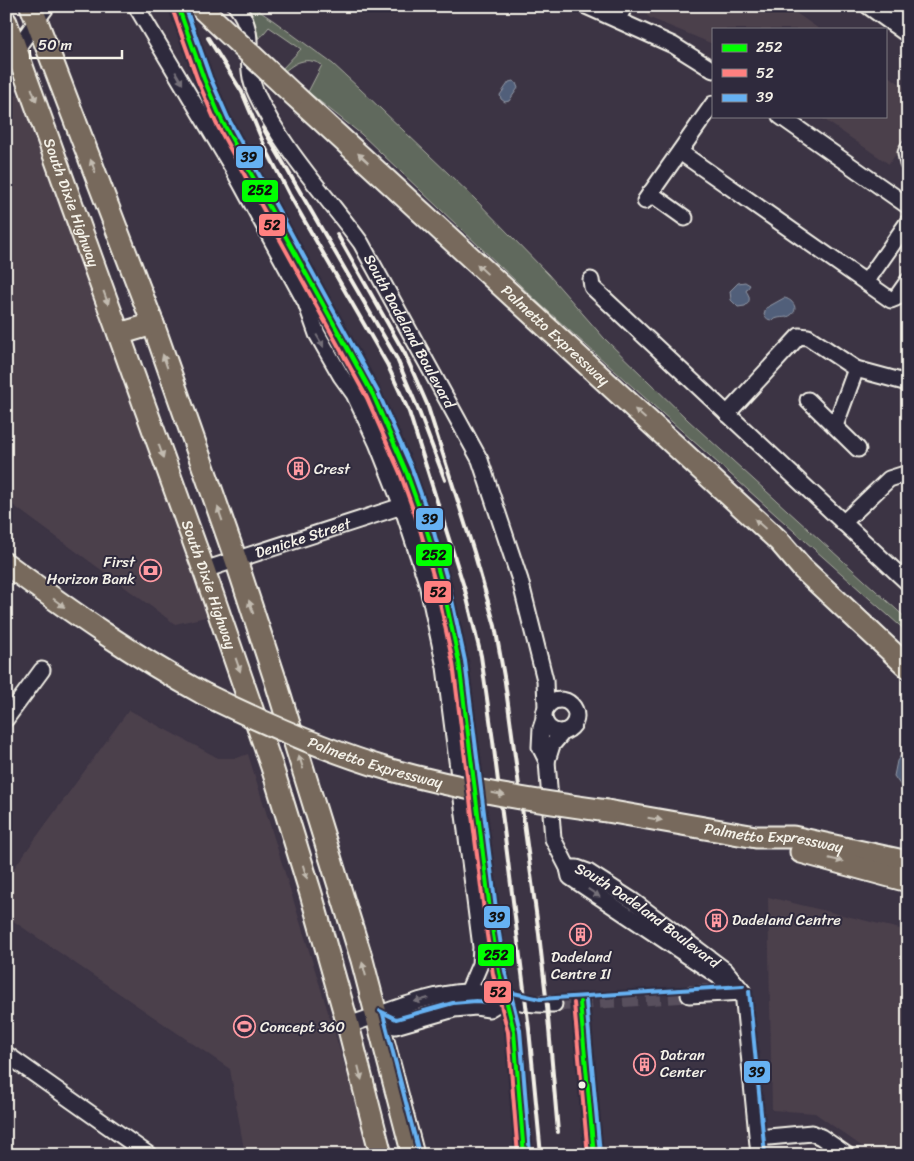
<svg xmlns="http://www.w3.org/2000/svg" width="914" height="1161" viewBox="0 0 914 1161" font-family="Sriracha,sans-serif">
	<rect width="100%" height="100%" fill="#3c3444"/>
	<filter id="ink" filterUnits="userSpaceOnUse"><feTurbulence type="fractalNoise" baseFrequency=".02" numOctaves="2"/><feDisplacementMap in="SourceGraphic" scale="10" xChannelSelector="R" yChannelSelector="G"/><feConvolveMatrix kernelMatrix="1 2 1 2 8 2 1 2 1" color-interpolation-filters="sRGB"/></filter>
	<g filter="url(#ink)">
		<g fill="#4c404c">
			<path d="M 644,6 L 786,6 L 819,29 L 713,29 L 713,44 L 650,18 L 647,15 Z"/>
			<path d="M 885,74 L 908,89 L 908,137 L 889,164 L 819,116 L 885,116 Z"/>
			<path d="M 6,95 L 27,96 L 210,616 L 175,624 L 6,500 Z"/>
			<path d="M 129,710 L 218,758 L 237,758 L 248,754 L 360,1115 L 369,1155 L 245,1155 L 230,1069 L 6,916 L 6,879 Z"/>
			<path d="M 768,897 L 908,931 L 908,1155 L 874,1155 L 815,1113 L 772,1110 Z"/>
		</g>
		<path fill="#61695d" stroke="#aaada2" d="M 243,6 L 252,6 L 274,21 L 333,64 L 359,88 L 473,197 L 548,274 L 604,338 L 688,420 L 908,620 L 908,633 L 540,304 L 361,134 L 308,92 L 322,65 C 306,56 295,62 283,73 L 280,71 L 301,49 L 269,27 L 259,39 L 256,29 Z"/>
		<g fill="#515e7a" stroke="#9299a6">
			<path d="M 513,81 L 516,83 L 518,88 L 509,101 L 505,102 L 501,99 L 500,95 L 509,82 Z"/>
			<path d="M 745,282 L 750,285 L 746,291 C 750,296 751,302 745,306 L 738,307 L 731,300 L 730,291 L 738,283 Z"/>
			<path d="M 784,298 C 792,299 800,309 791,315 C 787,318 783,317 778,318 C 772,320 769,322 764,315 L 766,308 Z"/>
			<path d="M 908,745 L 908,796 L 894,776 L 897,761 Z"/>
		</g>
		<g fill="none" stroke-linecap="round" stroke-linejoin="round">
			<path stroke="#58505d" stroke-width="15" stroke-dasharray="15 8" stroke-linecap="butt" d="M 554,1004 L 689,995"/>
			<defs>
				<g id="minor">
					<path d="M 136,6 L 232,167 L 306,303 L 317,334 L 341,376 L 354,394 L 377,443 L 402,506 L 427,583 L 445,667 L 481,947 L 480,964 L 468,992"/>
					<path id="s1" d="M 236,6 C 260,36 241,61 256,93 C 282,149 325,194 361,243 L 480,460 L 520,580 L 545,680 L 546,708"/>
					<path d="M 586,6 L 673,45 L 713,70"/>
					<path d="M 868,6 L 908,35"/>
					<path d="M 617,19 L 625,6"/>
					<path d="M 893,24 L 905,6"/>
					<path d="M 6,64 L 47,6"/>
					<path d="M 780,116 L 908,206"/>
					<path d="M 908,148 L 906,153 L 908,164"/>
					<path d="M 680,152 L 891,300 L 896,298 L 908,281"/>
					<path d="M 650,193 L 685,218"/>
					<path d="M 645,201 L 713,104"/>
					<path d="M 591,280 L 592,287 L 908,583"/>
					<path d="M 866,282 L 908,222"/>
					<path d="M 808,400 L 858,449"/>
					<path d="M 727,414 L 799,336 L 808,337 L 856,369 L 908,383"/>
					<path d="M 835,426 L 856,369"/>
					<path d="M 843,523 L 889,479 L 908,473"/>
					<path id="s2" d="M 204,570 L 402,506"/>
					<circle cx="560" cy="716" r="16"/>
					<path d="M 6,719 L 42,670"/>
					<path d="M 544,719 L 541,728 L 540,747 L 547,761 L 553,839 L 568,868 L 570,877 L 736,988"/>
					<path d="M 547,761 L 552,745 L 563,732"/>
					<path id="s3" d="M 568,868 L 577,868 L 588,872 L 633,901 L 725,970 L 743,992 L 759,1155"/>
					<path d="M 689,995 L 743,992"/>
					<path d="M 377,1016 L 395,1026 L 454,1009 L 476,1007 L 489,1009 L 507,998"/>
					<path d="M 348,1025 C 387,1013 425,994 467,992 C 488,991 507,1000 527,1003 C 536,1005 545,1004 554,1004"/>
					<path d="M 6,1054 L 149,1155"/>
					<path d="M 758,1138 L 812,1133 L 821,1137 L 847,1155"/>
				</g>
				<g id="highway">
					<path d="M 31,6 L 153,324 L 236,560 L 276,682 L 362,960 L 413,1155"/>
					<path id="s4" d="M 6,22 L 204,570 L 272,767 L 311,894 L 348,1025 L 381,1155"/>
					<path id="s5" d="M 294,95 L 779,541 L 803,569 L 908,667"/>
					<path d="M 119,334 L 153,324"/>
					<path d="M 6,564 C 70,611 134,656 204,694"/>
					<path id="s6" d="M 607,811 L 756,837 L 793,837 L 908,862"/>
					<path d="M 801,852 L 908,881"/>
				</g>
			</defs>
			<use href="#minor" stroke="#f4f1e8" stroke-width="19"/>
			<use href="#highway" stroke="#f4f1e8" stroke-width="25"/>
			<use href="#minor" stroke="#2f2a3d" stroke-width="15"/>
			<use href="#highway" stroke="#77695c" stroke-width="21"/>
			<g stroke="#f4f1e8" stroke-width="4">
				<path d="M 208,38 L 242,92 L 265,147 L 289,194 L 387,364 L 409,412 L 465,590 L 481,656 L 493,741 L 529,1029 L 541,1155"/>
				<path d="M 263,128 L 397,359 L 418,409 L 445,480"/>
				<path d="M 337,234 L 405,354 L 427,404 L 474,552 L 495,626 L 505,682 L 539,934 L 547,1006 L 558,1132"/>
			</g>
			<defs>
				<g id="highway-bridge">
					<path d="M 199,6 L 294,95"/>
					<path id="s7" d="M 204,694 C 265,724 326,751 391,770 C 462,790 535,801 607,811"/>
				</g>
			</defs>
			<use href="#highway-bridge" stroke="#f4f1e8" stroke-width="25" stroke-linecap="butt"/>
			<use href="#highway-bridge" stroke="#77695c" stroke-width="21"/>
			<defs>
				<g id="bus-1">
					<path d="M 178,6 L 204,79 L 222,121 L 373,395 L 406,471 L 425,524 L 443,587 L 459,662 L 493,934 L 499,972 L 514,1031 L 524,1155"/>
					<path d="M 580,1002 L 594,1155"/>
				</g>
				<g id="bus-2">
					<path d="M 172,8 L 198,81 L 216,123 L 367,398 L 400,473 L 419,526 L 437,589 L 453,663 L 487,935 L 493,974 L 508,1032 L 518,1155"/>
					<path d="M 574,1003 L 588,1155"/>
				</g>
				<g id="bus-3">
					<path d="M 185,6 L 210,77 L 228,118 L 378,392 L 412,469 L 431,522 L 449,586 L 465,661 L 499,933 L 505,971 L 520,1030 L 530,1154"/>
					<path d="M 749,991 L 765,1154"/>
					<path d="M 509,992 L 540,999 L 743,986"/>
					<path d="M 586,1001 L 600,1154"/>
					<path d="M 380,1011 L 396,1019 L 453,1003 L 476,1001 L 488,1002 L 504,993"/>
					<path d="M 383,1014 L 419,1153"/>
				</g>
			</defs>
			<use href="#bus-1" stroke="#2f2a3d" stroke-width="8"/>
			<use href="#bus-2" stroke="#2f2a3d" stroke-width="8"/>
			<use href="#bus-3" stroke="#2f2a3d" stroke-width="8"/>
			<use href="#bus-1" stroke="#0f0" stroke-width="4"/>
			<use href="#bus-2" stroke="#ff8080" stroke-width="4"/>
			<use href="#bus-3" stroke="#66b1f2" stroke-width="4"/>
		</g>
		<defs><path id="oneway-solid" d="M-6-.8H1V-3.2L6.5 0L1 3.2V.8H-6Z" transform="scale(1.25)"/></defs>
		<g fill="#747079">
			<use href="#oneway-solid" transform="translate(179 78) rotate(60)"/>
			<use href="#oneway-solid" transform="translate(320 341) rotate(60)"/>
			<use href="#oneway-solid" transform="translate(594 893) rotate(34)"/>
			<use href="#oneway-solid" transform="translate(421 1000) rotate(164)"/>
		</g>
		<g fill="#c2bbb0">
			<use href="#oneway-solid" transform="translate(34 95) rotate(70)"/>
			<use href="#oneway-solid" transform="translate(363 158) rotate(-137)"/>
			<use href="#oneway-solid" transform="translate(93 166) rotate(-111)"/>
			<use href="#oneway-solid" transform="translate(482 269) rotate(-137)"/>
			<use href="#oneway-solid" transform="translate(106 298) rotate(70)"/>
			<use href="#oneway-solid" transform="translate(165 361) rotate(-109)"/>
			<use href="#oneway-solid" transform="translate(640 414) rotate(-138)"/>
			<use href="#oneway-solid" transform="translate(161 451) rotate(70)"/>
			<use href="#oneway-solid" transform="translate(220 514) rotate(-109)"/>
			<use href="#oneway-solid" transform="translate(760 524) rotate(-138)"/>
			<use href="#oneway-solid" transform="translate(59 603) rotate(37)"/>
			<use href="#oneway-solid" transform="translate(251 607) rotate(-108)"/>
			<use href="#oneway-solid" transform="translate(238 665) rotate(71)"/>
			<use href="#oneway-solid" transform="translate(301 762) rotate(-107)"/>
			<use href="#oneway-solid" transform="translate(498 794) rotate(11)"/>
			<use href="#oneway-solid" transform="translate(655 819) rotate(10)"/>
			<use href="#oneway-solid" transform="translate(836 860) rotate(14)"/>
			<use href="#oneway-solid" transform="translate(305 872) rotate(73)"/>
			<use href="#oneway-solid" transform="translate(364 969) rotate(-105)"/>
			<use href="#oneway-solid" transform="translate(360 1073) rotate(76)"/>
		</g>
	</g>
	<defs>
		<symbol id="building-ring" viewBox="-11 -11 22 22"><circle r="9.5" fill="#2f2a3d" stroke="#ff9aa2" stroke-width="1.5"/><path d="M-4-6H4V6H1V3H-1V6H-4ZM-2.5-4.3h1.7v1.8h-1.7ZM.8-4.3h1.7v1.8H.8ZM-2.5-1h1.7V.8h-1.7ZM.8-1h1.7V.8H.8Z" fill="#ff9aa2"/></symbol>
		<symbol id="bank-ring" viewBox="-11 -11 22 22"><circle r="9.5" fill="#2f2a3d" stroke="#ff9aa2" stroke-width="1.5"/><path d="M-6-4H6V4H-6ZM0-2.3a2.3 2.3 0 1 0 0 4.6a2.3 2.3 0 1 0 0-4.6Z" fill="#ff9aa2"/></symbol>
		<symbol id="stadium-ring" viewBox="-11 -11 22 22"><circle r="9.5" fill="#2f2a3d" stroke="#ff9aa2" stroke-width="1.5"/><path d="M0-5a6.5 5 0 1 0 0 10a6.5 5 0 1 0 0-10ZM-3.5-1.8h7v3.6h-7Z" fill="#ff9aa2"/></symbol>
	</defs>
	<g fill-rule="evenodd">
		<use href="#building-ring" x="286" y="456" width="25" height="25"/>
		<use href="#bank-ring" x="138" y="558" width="25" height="25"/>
		<use href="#building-ring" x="704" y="908" width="25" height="25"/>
		<use href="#building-ring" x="568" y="922" width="25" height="25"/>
		<use href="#stadium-ring" x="232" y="1014" width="25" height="25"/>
		<use href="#building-ring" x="632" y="1052" width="25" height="25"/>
	</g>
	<circle fill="#f4f1e8" stroke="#2f2a3d" stroke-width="2" cx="582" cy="1085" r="4.5"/>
	<g text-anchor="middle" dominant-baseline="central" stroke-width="4" stroke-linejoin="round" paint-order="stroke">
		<g font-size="15" fill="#f4f1e8" stroke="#2f2a3d">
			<text stroke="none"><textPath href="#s4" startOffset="192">South Dixie Highway</textPath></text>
			<text stroke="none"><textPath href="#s1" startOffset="375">South Dadeland Boulevard</textPath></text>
			<text stroke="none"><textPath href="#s5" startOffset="355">Palmetto Expressway</textPath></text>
			<text stroke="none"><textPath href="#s2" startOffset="104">Denicke Street</textPath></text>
			<text stroke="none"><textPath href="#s4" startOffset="598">South Dixie Highway</textPath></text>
			<text stroke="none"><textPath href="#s7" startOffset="185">Palmetto Expressway</textPath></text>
			<text stroke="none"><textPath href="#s6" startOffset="169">Palmetto Expressway</textPath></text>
			<text stroke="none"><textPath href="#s3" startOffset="94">South Dadeland Boulevard</textPath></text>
		</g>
		<g font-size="15" fill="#f4f1e8" stroke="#2f2a3d" text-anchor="start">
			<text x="314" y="469">Crest</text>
			<text x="135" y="562" text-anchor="end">First<tspan x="135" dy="17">Horizon Bank</tspan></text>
			<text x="732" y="920">Dadeland Centre</text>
			<text x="581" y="957" text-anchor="middle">Dadeland<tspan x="581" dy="17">Centre II</tspan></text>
			<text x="260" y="1027">Concept 360</text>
			<text x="660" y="1055">Datran<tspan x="660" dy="17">Center</tspan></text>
		</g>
	</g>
	<g stroke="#2f2a3d" stroke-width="2">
		<rect x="235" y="145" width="29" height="24" rx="5" fill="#66b1f2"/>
		<rect x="241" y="179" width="38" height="24" rx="5" fill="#0f0"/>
		<rect x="258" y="213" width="28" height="24" rx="5" fill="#ff8080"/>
		<rect x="415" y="507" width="29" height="24" rx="5" fill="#66b1f2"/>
		<rect x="415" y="543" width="38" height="24" rx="5" fill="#0f0"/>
		<rect x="423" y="580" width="29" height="24" rx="5" fill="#ff8080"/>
		<rect x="483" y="905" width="28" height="24" rx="5" fill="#66b1f2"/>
		<rect x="477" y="943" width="38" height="24" rx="5" fill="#0f0"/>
		<rect x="483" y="980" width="29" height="24" rx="5" fill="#ff8080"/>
		<rect x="743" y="1060" width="28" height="24" rx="5" fill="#66b1f2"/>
	</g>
	<g font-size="14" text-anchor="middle" font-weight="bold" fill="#111">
		<text x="249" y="162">39</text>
		<text x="260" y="195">252</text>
		<text x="272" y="230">52</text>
		<text x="430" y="524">39</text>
		<text x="434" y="560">252</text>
		<text x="438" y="597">52</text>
		<text x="497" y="922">39</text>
		<text x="496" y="960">252</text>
		<text x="498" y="997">52</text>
		<text x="757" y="1077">39</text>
	</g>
	<rect width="914" height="1161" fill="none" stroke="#2f2a3d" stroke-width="25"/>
	<rect x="12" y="12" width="889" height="1136" fill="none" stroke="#f4f1e8" stroke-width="2" filter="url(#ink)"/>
	<rect x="712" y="28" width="175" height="90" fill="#2f2a3d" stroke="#7e7a81"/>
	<rect x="722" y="44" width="25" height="8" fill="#00ff00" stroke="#7e7a81"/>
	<text x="756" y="52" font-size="15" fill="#f4f1e8">252</text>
	<rect x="722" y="69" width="25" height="8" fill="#ff8080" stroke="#7e7a81"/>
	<text x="756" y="78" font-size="15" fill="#f4f1e8">52</text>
	<rect x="722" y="94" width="25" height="8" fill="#66b1f2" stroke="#7e7a81"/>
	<text x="756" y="102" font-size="15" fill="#f4f1e8">39</text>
	<path d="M30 50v8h92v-8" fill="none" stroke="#f4f1e8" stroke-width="2.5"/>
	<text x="38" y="50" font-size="15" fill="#f4f1e8" stroke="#2f2a3d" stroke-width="4" paint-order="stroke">50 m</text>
</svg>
